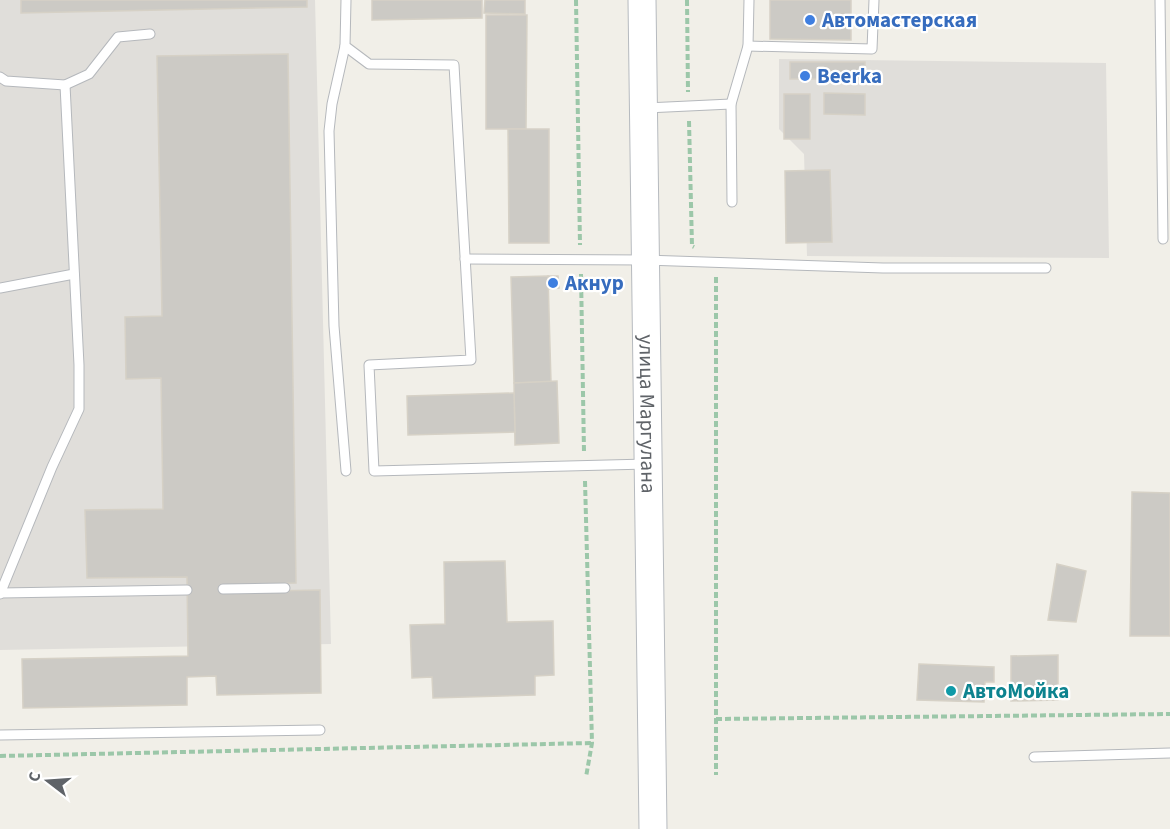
<svg xmlns="http://www.w3.org/2000/svg" width="1170" height="829" viewBox="0 0 1170 829" font-family="'Source Sans 3',sans-serif">
	<rect width="100%" height="100%" fill="#f1efe8"/>
	<g fill="#e0deda">
		<path d="M 0,0 L 315,0 L 331,644 L 0,650 Z"/>
		<path d="M 779,59 L 1106,63 L 1109,258 L 807,256 L 804,154 L 779,129 Z"/>
	</g>
	<g fill="#cccac5" stroke="#d6d1c6" stroke-width="1.5">
		<path d="M 21,0 L 307,0 L 307,7 L 21,13 Z"/>
		<path d="M 372,0 L 482,0 L 482,18 L 372,20 Z"/>
		<path d="M 485,0 L 525,0 L 525,14 L 484,13 Z"/>
		<path d="M 770,0 L 851,0 L 851,40 L 770,39 Z"/>
		<path d="M 486,15 L 527,15 L 526,129 L 486,129 Z"/>
		<path d="M 288,54 L 296,583 L 223,585 L 223,592 L 320,590 L 321,693 L 217,695 L 216,676 L 187,677 L 187,705 L 23,708 L 22,659 L 188,656 L 187,577 L 87,578 L 85,510 L 163,509 L 161,378 L 126,379 L 125,317 L 162,316 L 157,56 Z"/>
		<rect x="790" y="62" width="75" height="17"/>
		<path d="M 824,93 L 865,94 L 865,115 L 824,114 Z"/>
		<rect x="784" y="94" width="26" height="45"/>
		<path d="M 508,129 L 549,129 L 549,243 L 509,243 Z"/>
		<path d="M 830,170 L 832,242 L 786,243 L 785,171 Z"/>
		<path d="M 548,276 L 551,382 L 514,383 L 511,277 Z"/>
		<path d="M 548,276 L 558,276 L 559,288 L 549,289 Z"/>
		<path d="M 557,381 L 559,443 L 515,445 L 514,383 Z"/>
		<path d="M 514,393 L 515,432 L 408,435 L 407,396 Z"/>
		<path d="M 1132,492 L 1170,493 L 1170,636 L 1130,636 Z"/>
		<path d="M 505,561 L 507,622 L 553,621 L 554,675 L 535,676 L 535,695 L 433,698 L 432,677 L 412,678 L 410,625 L 445,624 L 444,562 Z"/>
		<path d="M 1057,564 L 1086,571 L 1076,622 L 1048,620 Z"/>
		<path d="M 1058,655 L 1058,700 L 1011,701 L 1011,656 Z"/>
		<path d="M 919,664 L 994,667 L 994,682 L 985,682 L 984,702 L 917,700 Z"/>
	</g>
	<g fill="none" stroke-linecap="round" stroke-linejoin="round">
		<defs>
			<g id="lane">
				<path d="M 346,0 L 345,46 L 369,64 L 454,65 L 471,360 L 369,365 L 374,471 L 647,464"/>
				<path d="M 1160,0 L 1163,239"/>
				<path d="M 345,46 L 332,104 L 329,131 L 334,326 L 346,471"/>
				<path d="M 748,46 L 872,49 L 874,0"/>
				<path d="M 0,77 L 6,81 L 65,85 L 89,74 L 118,37 L 150,34"/>
				<path d="M 646,108 L 731,104"/>
				<path d="M 732,202 L 731,104 L 748,46 L 749,0"/>
				<path d="M 465,259 L 645,260 L 883,268 L 1046,268"/>
				<path d="M 0,288 L 74,274"/>
				<path d="M 223,589 L 285,588"/>
				<path d="M 0,593 L 187,590"/>
				<path d="M 0,594 L 52,467 L 79,409 L 79,365 L 65,85"/>
				<path d="M 0,735 L 320,730"/>
				<path d="M 1034,757 L 1170,753"/>
			</g>
			<g id="secondary">
				<path id="s1" d="M 642,0 L 653,829"/>
			</g>
		</defs>
		<use href="#lane" stroke="#b5b8bc" stroke-width="11"/>
		<use href="#secondary" stroke="#b6babf" stroke-width="29"/>
		<g stroke="#9cc7a9" stroke-width="4" stroke-dasharray="6 3" stroke-linecap="butt">
			<path d="M 576,0 L 580,245"/>
			<path d="M 687,0 L 688,92"/>
			<path d="M 689,121 L 692,246 L 694,247"/>
			<path d="M 581,274 L 584,452"/>
			<path d="M 716,277 L 716,775"/>
			<path d="M 585,481 L 592,743 L 586,777"/>
			<path d="M 716,719 L 1170,714"/>
			<path d="M 0,756 L 592,743"/>
		</g>
		<use href="#lane" stroke="#fff" stroke-width="9"/>
		<use href="#secondary" stroke="#fff" stroke-width="27"/>
	</g>
	<g fill="#3f7fe0" stroke="#fff" stroke-width="2">
		<circle cx="810" cy="20" r="6"/>
		<circle cx="805" cy="76" r="6"/>
		<circle cx="553" cy="283" r="6"/>
	</g>
	<circle fill="#0f9aa8" stroke="#fff" stroke-width="2" cx="951" cy="691" r="6"/>
	<g text-anchor="middle" dominant-baseline="central" stroke-width="4.5" stroke-linejoin="round" paint-order="stroke">
		<g font-size="21" font-weight="bold" fill="#366cbe" stroke="#fff" text-anchor="start">
			<text x="822" y="20">Автомастерская</text>
			<text x="817" y="76">Beerka</text>
			<text x="565" y="283">Акнур</text>
		</g>
		<g font-size="21" fill="#5f6368" stroke="#fff">
			<text stroke="none"><textPath href="#s1" startOffset="414">улица Маргулана</textPath></text>
		</g>
		<g font-size="21" font-weight="bold" fill="#0d838f" stroke="#fff" text-anchor="start">
			<text x="963" y="691">АвтоМойка</text>
		</g>
	</g>
	<g transform="translate(48 781) rotate(287)" stroke="#ffffff" stroke-width="4.5" paint-order="stroke">
	<path d="M0-4.5L10 22L0 15L-10 22Z" fill="#5f6368"/>
	<text y="-9" font-size="16" font-weight="bold" text-anchor="middle" fill="#5f6368">С</text>
	</g>
</svg>
